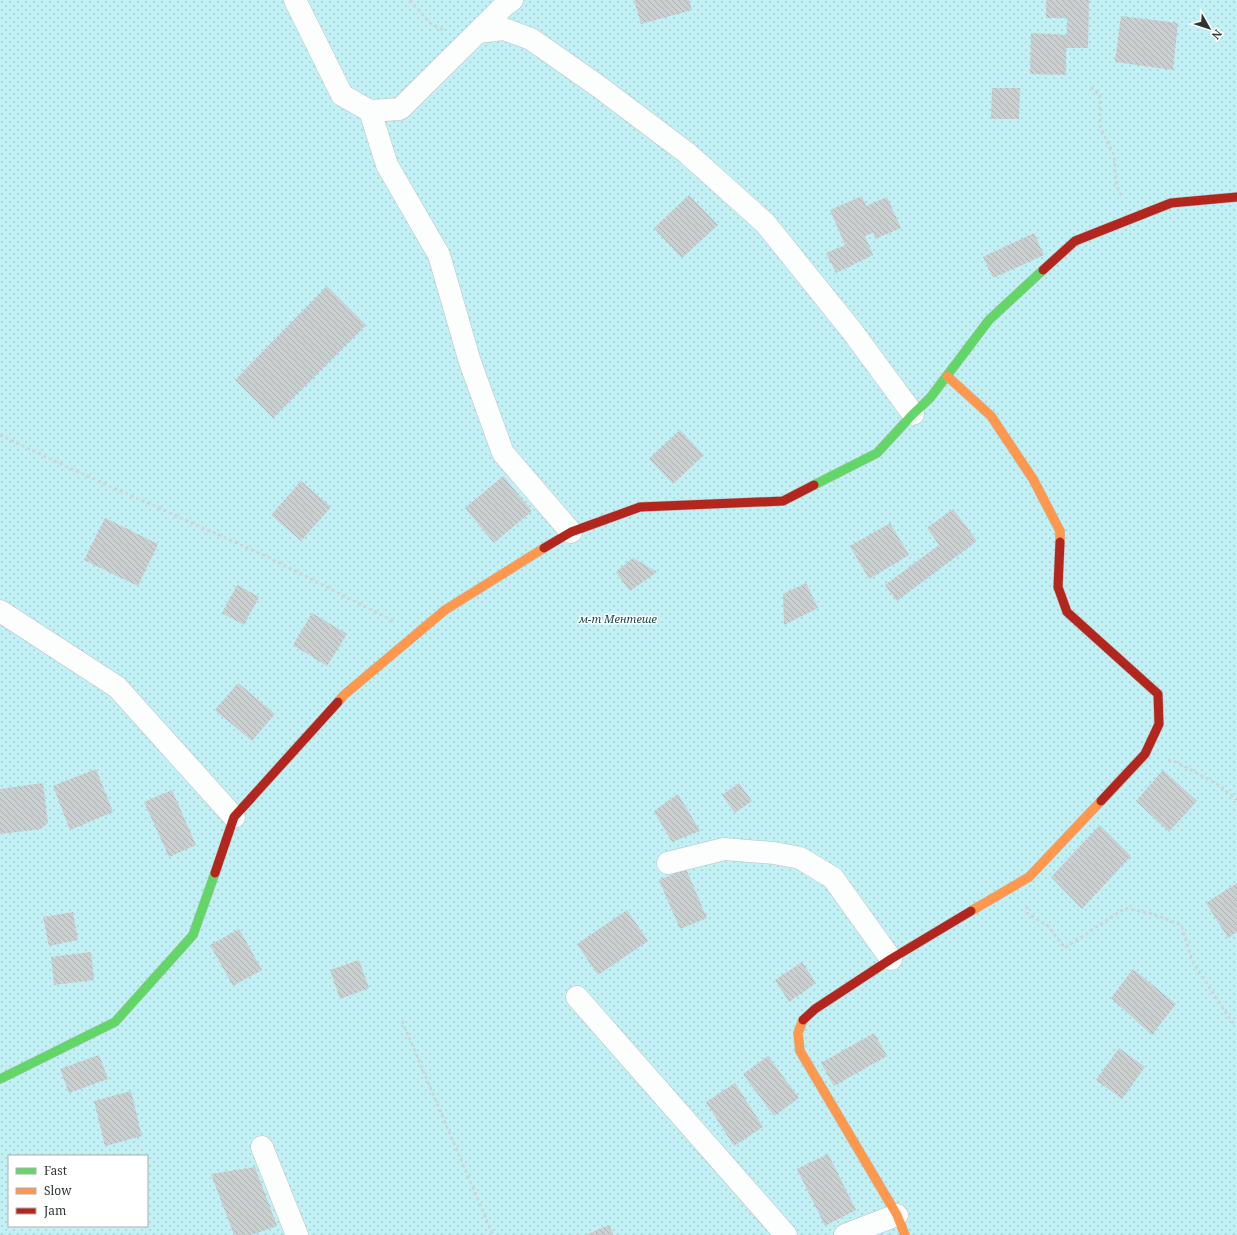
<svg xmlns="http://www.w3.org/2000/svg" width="1237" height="1235" viewBox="0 0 1237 1235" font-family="'Noto Serif',serif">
	<defs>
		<pattern id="garden-dots" width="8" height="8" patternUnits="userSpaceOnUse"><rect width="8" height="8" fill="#c1f0f5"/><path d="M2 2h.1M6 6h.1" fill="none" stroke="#a6ced3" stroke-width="1.8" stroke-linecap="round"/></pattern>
		<pattern id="building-back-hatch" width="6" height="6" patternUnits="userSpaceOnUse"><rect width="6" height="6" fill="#cacfd0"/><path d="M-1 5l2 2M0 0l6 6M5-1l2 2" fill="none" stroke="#aeb2b3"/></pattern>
	</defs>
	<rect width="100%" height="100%" fill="#ecf3f4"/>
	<path fill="url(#garden-dots)" fill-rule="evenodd" d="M 0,0 L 1237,0 L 1237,1235 L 0,1235 ZM 9,1156 L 147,1156 L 147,1226 L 9,1226 Z"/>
	<g fill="url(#building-back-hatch)">
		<path d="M 634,0 L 689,0 L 692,10 L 641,24 Z"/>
		<path d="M 1046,0 L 1089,0 L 1088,48 L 1066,48 L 1066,75 L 1030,74 L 1031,33 L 1067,35 L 1067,18 L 1046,18 Z"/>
		<path d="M 1121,16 L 1178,23 L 1173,70 L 1115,62 Z"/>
		<path d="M 992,88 L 1020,88 L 1019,119 L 991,119 Z"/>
		<path d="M 689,195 L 718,225 L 682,258 L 654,228 Z"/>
		<path d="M 862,196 L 866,206 L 887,197 L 901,228 L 875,239 L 873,233 L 865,236 L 873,255 L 836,273 L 826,253 L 845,245 L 830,210 Z"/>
		<path d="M 1034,233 L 1044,255 L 993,278 L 983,257 Z"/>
		<path d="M 327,286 L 366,325 L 273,418 L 235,380 Z"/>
		<path d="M 680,430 L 704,455 L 673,484 L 649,459 Z"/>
		<path d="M 503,476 L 532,511 L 494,543 L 465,508 Z"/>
		<path d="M 301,481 L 331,507 L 301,541 L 271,515 Z"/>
		<path d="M 953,509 L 977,541 L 897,601 L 885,585 L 939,545 L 927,528 Z"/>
		<path d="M 105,518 L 158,544 L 138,586 L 84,560 Z"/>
		<path d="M 890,523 L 909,555 L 869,579 L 850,546 Z"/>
		<path d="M 633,558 L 657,572 L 630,591 L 616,572 Z"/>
		<path d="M 806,583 L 818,608 L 784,625 L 783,594 Z"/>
		<path d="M 237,585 L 259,597 L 244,625 L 222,613 Z"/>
		<path d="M 312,613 L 347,634 L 327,666 L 293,645 Z"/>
		<path d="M 238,683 L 275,714 L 252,741 L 215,710 Z"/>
		<path d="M 96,769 L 113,812 L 70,830 L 53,786 Z"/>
		<path d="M 1163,770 L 1197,801 L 1169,832 L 1136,801 Z"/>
		<path d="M 43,783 L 48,823 L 41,829 L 0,834 L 0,789 Z"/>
		<path d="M 739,783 L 752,801 L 735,813 L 722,795 Z"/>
		<path d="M 172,790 L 196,845 L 169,857 L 144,802 Z"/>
		<path d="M 678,794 L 700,831 L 672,842 L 654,811 Z"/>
		<path d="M 1100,825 L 1131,856 L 1082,909 L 1051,877 Z"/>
		<path d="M 686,869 L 707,918 L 680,929 L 659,880 Z"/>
		<path d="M 1237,883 L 1237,932 L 1228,938 L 1206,903 Z"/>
		<path d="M 627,910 L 648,941 L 598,975 L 577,944 Z"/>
		<path d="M 73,912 L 78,940 L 49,946 L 43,917 Z"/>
		<path d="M 239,929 L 262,970 L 233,986 L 210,945 Z"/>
		<path d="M 91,952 L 94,980 L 54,985 L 51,957 Z"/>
		<path d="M 359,960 L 369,988 L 340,999 L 330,970 Z"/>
		<path d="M 802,962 L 816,983 L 789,1002 L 775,980 Z"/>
		<path d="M 1133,969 L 1176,1004 L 1152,1035 L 1111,998 Z"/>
		<path d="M 874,1033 L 887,1056 L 834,1086 L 821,1063 Z"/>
		<path d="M 1119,1048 L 1145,1067 L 1122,1099 L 1096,1080 Z"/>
		<path d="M 99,1055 L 108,1079 L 69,1093 L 60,1069 Z"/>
		<path d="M 768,1056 L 799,1098 L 774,1116 L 743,1074 Z"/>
		<path d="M 735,1083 L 763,1127 L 734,1146 L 706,1102 Z"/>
		<path d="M 131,1091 L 142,1136 L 105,1146 L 94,1101 Z"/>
		<path d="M 828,1154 L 856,1210 L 825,1226 L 797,1169 Z"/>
		<path d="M 255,1167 L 277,1226 L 252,1235 L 234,1235 L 211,1174 Z"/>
		<path d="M 609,1225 L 614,1235 L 586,1235 Z"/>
	</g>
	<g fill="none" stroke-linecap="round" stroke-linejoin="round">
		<defs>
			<g id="street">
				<path d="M 295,0 L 342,95 L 370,111 L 400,109 L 504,6 L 512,0"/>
				<path d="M 478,32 L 504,29 L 531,39 L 598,86 L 687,153 L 765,223 L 852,331 L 913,414"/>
				<path d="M 370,111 L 387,165 L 439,255 L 470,362 L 503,453 L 571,532"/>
				<path d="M 0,611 L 117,687 L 234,817"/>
				<path d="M 668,863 L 724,849 L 774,853 L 800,858 L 833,878 L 891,959"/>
				<path d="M 577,997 L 786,1235"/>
				<path d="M 262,1147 L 297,1235"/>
				<path d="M 845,1235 L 897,1215"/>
			</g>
			<g id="fast">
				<path d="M 814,485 L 877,453 L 913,414 L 930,398 L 989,320 L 1043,270"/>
				<path d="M 0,1079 L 115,1022 L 193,935 L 215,873"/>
			</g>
			<g id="slow">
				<path d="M 947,376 L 991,416 L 1033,479 L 1060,531 L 1060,542"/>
				<path d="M 338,702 L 344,695 L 445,610 L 544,548"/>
				<path d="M 971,911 L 1029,877 L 1101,801"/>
				<path d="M 803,1020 L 798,1033 L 800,1051 L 897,1215 L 905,1235"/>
			</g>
			<g id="jam">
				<path d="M 1043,270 L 1075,241 L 1171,203 L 1237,197"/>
				<path d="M 1060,542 L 1058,587 L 1067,612 L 1158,694 L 1159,724 L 1145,754 L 1101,801"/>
				<path d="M 544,548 L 571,532 L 640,507 L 783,501 L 814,485"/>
				<path d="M 215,873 L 234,817 L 338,702"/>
				<path d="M 803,1020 L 815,1009 L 891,959 L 971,911"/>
			</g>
		</defs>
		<use href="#street" stroke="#bdc2c2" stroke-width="23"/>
		<use href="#fast" stroke="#bdc2c2" stroke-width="10"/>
		<use href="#slow" stroke="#bdc2c2" stroke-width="10"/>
		<use href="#jam" stroke="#bdc2c2" stroke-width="10"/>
		<g stroke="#d0d2d3" stroke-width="2.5" stroke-dasharray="3 3" stroke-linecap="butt">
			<path d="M 410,0 L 430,23 L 445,31"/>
			<path d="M 1091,87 L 1100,95 L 1100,127 L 1114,155 L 1116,184 L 1122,198"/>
			<path d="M 0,435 L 74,470 L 268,557 L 395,622"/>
			<path d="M 1168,760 L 1176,762 L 1219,785 L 1237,800"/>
			<path d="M 1027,906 L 1027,913 L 1048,926 L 1065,948 L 1125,908 L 1153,914 L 1181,925 L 1193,962 L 1232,1022 L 1237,1023"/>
			<path d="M 402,1021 L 493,1235"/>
		</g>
		<use href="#street" stroke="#fcfdfd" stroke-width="22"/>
		<use href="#fast" stroke="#63d668" stroke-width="9"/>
		<use href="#slow" stroke="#ff974d" stroke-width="9"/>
		<use href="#jam" stroke="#b3261e" stroke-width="9"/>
	</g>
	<g text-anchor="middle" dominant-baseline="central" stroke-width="3" stroke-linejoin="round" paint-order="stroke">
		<g font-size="11" font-style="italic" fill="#1a494e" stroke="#fff">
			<text x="618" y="618">м-т Ментeше</text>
		</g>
	</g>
	<rect x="8" y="1155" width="140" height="72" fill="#ffffff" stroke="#abadae"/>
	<rect x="16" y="1168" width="20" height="6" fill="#63d668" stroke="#abadae"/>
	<text x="44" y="1175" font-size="12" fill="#2e3334">Fast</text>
	<rect x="16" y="1188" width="20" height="6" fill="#ff974d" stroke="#abadae"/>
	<text x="44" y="1195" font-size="12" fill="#2e3334">Slow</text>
	<rect x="16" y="1208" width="20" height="6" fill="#b3261e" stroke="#abadae"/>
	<text x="44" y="1215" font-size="12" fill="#2e3334">Jam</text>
	<g transform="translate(1209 28) rotate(129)" stroke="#ffffff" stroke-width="3" paint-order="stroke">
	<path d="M0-3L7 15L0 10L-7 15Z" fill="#2e3334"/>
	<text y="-6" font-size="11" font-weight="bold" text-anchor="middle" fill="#2e3334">N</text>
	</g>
</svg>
